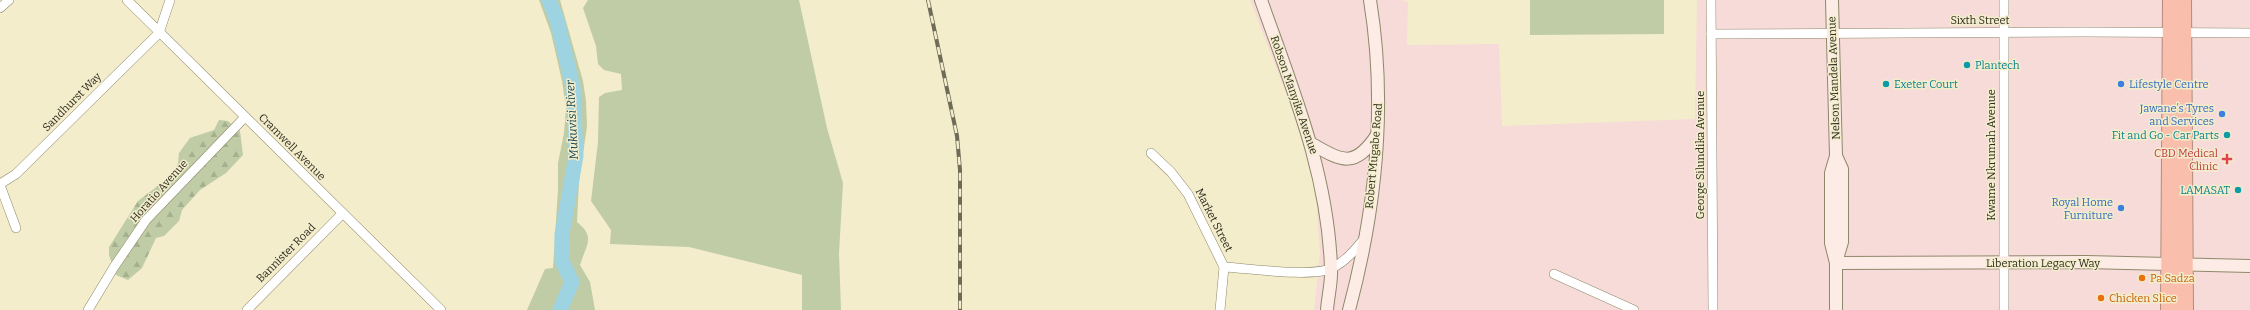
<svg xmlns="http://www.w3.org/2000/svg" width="2250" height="310" viewBox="0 0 2250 310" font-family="Bitter,serif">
	<defs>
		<pattern id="forest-firs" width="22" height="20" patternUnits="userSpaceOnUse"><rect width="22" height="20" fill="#c0cca6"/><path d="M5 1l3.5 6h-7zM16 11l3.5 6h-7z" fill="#a5b08f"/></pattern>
	</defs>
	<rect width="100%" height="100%" fill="#f3edcc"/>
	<path fill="#f6dbd9" d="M 1250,0 L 1402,0 L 1408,2 L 1407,45 L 1499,44 L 1502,126 L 1695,119 L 1697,0 L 2250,0 L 2250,310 L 1314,310 L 1320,253 L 1315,183 L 1294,114 Z"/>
	<g fill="#c0cca6">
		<path d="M 539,0 L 560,0 L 583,81 L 586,101 L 587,126 L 579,182 L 577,222 C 596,237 586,245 580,265 L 590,282 L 595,310 L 527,310 L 545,269 L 553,268 L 558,189 L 558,163 L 564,133 L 566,108 L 562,81 L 551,33 Z"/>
		<path d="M 588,0 L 799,0 L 827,128 L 843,183 L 839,253 L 841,310 L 802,310 L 802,275 L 689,247 L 610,244 L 611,230 L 591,201 L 598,142 L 599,97 L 605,93 L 622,90 L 621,74 L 604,70 L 598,64 L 596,46 L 583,8 Z"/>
		<path d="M 1530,0 L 1664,0 L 1664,34 L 1530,35 Z"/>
	</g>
	<path fill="url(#forest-firs)" d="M 219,120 L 228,121 L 240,131 L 243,155 L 226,173 L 200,190 L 182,210 L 179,221 L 164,236 L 156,238 L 142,268 L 128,280 L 116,275 L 109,255 L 109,247 L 138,201 L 172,175 L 178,163 L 179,153 L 190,138 L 214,130 Z"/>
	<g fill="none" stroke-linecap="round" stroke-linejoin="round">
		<path stroke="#9ed3e1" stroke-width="15" d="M 549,0 L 557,20 L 573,87 L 576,156 L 562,234 L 562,261 L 572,282 L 560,310"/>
		<defs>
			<g id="street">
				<path d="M 127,0 L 441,310"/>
				<path d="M 1711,0 L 1713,310"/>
				<path d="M 0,8 L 9,0"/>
				<path d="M 1711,34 L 2085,32 L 2250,33"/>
				<path d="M 1151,153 L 1171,172 L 1188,194 L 1224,267 L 1220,310"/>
				<path d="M 0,184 L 16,174 L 159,33 L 170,0"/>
				<path d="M 0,185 L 16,228"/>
				<path d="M 1224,267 C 1247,268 1313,278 1332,268 C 1345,262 1355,250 1364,239"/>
				<path d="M 1554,274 L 1634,310"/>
				<path d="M 88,310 L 114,267 L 146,220 L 245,117"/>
				<path d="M 247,310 L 342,214"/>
				<path d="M 2004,310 L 2004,0"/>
			</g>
			<g id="secondary">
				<path d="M 1261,0 C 1292,88 1328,173 1331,268 C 1332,281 1328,296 1327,310"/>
				<path d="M 1832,0 L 1836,156 L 1831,173 L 1831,243 L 1836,263 L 1836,310"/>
				<path d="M 1312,144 C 1343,162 1355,168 1377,135"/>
				<path d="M 1836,262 L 1842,242 L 1842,169 L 1836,156"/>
				<path d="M 1836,263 L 2086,262 L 2250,266"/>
				<path d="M 1349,310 C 1376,209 1387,104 1370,0"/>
			</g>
			<g id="highway">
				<path d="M 2183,0 L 2185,310"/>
				<path d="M 2169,310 L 2171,0"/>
			</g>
		</defs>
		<use href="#street" stroke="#8e886a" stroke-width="10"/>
		<use href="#secondary" stroke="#8e886a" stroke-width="14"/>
		<use href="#highway" stroke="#b28c7b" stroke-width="18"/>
		<use href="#street" stroke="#fff" stroke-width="9"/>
		<use href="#secondary" stroke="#fdece6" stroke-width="12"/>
		<use href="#highway" stroke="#f9bfac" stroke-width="16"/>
		<defs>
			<path id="rail" d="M 928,0 L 957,136 L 960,170 L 960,310"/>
		</defs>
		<use href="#rail" stroke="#6e6b57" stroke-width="4"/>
		<use href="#rail" stroke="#f3edcc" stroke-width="2.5" stroke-dasharray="8" stroke-linecap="butt"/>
	</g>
	<g fill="#0f9aa8" stroke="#f3edcc" stroke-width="1.5">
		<circle cx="1967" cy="65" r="4"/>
		<circle cx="1886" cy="84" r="4"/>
		<circle cx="2227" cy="135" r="4"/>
		<circle cx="2238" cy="190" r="4"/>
	</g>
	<g fill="#3f7fe0" stroke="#f3edcc" stroke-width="1.5">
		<circle cx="2121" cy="84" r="4"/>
		<circle cx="2222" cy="114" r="4"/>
		<circle cx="2121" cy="208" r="4"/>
	</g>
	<path fill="#e0444e" stroke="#f3edcc" stroke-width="1.5" d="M2225 153h4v4h4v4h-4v4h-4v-4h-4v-4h4z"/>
	<g fill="#e8710a" stroke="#f3edcc" stroke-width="1.5">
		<circle cx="2142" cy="278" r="4"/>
		<circle cx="2101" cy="298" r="4"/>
	</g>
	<g text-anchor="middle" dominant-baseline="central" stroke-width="3" stroke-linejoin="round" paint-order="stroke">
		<g font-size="11" fill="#2f2d20" stroke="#f3edcc">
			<text x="1980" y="20">Sixth Street</text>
			<text transform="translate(1834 78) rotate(-92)">Nelson Mandela Avenue</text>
			<text transform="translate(1294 95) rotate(71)">Robson Manyika Avenue</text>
			<text transform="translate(72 102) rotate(-45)">Sandhurst Way</text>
			<text transform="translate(292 147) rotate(45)">Cramwell Avenue</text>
			<text transform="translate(1700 155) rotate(-90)">George Silundika Avenue</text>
			<text transform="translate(1991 155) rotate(-90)">Kwame Nkrumah Avenue</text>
			<text transform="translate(1374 156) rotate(-85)">Robert Mugabe Road</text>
			<text transform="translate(159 191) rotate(-48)">Horatio Avenue</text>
			<text transform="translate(1214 220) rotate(63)">Market Street</text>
			<text transform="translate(286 253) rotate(-45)">Bannister Road</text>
			<text x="2043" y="263">Liberation Legacy Way</text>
		</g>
		<g font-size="11" fill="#0d838f" stroke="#f3edcc" text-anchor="start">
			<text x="1975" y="65">Plantech</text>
			<text x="1894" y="84">Exeter Court</text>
			<text x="2219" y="135" text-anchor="end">Fit and Go - Car Parts</text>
			<text x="2230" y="190" text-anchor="end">LAMASAT</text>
		</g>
		<g font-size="11" fill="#366cbe" stroke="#f3edcc" text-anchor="end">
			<text x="2129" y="84" text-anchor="start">Lifestyle Centre</text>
			<text x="2214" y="108">Jawane's Tyres<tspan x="2214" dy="13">and Services</tspan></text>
			<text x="2113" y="202">Royal Home<tspan x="2113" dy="13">Furniture</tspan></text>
		</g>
		<g font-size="11" fill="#be3a42" stroke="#f3edcc" text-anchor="end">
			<text x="2218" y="153">CBD Medical<tspan x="2218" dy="13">Clinic</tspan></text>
		</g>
		<g font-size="11" fill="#c56008" stroke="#f3edcc" text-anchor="start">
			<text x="2150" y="278">Pa Sadza</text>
			<text x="2109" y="298">Chicken Slice</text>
		</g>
		<g font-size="12" font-style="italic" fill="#14434e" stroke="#f3edcc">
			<text transform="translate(572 120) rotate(-93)">Mukuvisi River</text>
		</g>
	</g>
</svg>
